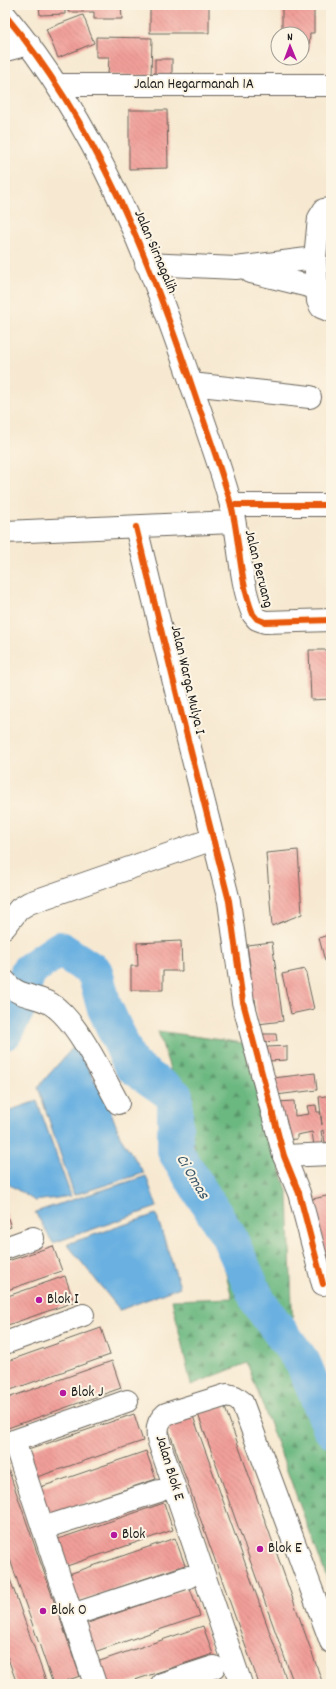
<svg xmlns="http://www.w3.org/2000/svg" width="336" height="1689" viewBox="0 0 336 1689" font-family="Dekko,sans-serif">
	<defs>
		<pattern id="forest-firs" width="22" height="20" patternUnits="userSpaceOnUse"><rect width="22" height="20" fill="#6cb881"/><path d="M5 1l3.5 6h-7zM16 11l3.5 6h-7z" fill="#589569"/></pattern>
		<pattern id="building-back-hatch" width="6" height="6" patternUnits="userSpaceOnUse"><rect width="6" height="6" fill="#f19e99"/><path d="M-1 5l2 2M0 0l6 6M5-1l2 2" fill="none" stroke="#ce8883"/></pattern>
	</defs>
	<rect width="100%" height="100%" fill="#fcf5e5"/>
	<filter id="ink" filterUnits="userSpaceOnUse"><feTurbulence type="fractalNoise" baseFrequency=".025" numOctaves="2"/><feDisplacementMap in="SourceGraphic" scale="8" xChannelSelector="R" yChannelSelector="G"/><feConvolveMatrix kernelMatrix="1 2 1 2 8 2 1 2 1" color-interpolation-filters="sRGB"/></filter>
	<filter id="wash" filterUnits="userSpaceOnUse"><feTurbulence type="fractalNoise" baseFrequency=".012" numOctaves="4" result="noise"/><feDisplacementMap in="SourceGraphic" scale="16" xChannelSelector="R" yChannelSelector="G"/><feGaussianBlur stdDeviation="0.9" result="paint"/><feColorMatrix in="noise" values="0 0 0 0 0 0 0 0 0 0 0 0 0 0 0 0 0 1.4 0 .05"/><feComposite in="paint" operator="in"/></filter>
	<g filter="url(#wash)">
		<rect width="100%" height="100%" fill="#f7e9d1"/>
		<path fill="url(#forest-firs)" stroke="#446a4e" d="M 158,1031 L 243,1043 L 288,1194 L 294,1362 L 331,1457 L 331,1589 L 247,1363 L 191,1385 L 172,1300 L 232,1298 L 194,1145 Z"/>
		<g fill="#6ab1e1" stroke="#43667e">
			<path d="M 75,1045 L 108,1104 L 120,1136 L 144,1173 L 74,1195 L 38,1087 Z"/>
			<path d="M 37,1101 L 71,1196 L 35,1201 L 5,1182 L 5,1112 Z"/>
			<path d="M 146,1176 L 157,1207 L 53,1243 L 35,1212 Z"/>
			<path d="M 156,1214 L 180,1287 L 120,1310 L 67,1244 Z"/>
		</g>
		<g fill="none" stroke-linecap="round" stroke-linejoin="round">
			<path stroke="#6ab1e1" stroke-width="36" d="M 5,1032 L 19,1005 L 28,971 L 60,949 L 95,972 L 104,1006 L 131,1065 L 175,1096 L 175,1151 L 229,1237 L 259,1303 L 303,1363 L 331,1429"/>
		</g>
		<g id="blocks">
			<g fill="url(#building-back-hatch)">
				<path d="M 39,5 L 65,5 L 65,14 L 40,15 Z"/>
				<path d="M 68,5 L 121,5 L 122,19 L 94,19 L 94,12 L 68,12 Z"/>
				<rect x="150" y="5" width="59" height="28"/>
				<path d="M 282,5 L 314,5 L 314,33 L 310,33 L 309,51 L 302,51 L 302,34 L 282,33 Z"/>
				<path d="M 83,15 L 94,43 L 58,58 L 46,29 Z"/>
				<path d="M 96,37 L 152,38 L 151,76 L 108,75 L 109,57 L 96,57 Z"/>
				<rect x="155" y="59" width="17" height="20"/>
				<path d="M 129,110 L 167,110 L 168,168 L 129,169 Z"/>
				<path d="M 309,650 L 331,650 L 331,699 L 311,700 Z"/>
				<path d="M 298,850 L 302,914 L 272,926 L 266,853 Z"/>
				<path d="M 331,934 L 331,959 L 325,961 L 319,938 Z"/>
				<path d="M 181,941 L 182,971 L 163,971 L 163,990 L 131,990 L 131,966 L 138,966 L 137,943 Z"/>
				<path d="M 272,942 L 283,1021 L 258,1024 L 255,999 L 245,1000 L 243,973 L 251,973 L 247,945 Z"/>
				<path d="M 305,969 L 314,1009 L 291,1014 L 282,974 Z"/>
				<path d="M 259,1034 L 276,1034 L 277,1041 L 259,1042 Z"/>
				<path d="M 287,1046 L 287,1060 L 268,1061 L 267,1047 Z"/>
				<path d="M 315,1073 L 317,1090 L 276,1095 L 274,1078 Z"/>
				<path d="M 331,1095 L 331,1143 L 325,1143 L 323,1130 L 321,1131 L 323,1145 L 314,1146 L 312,1132 L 297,1135 L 297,1139 L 280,1140 L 277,1102 L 294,1101 L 295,1116 L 309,1114 L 307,1106 L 316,1105 L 317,1112 L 320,1112 L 322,1125 L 319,1097 Z"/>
				<path d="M 331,1195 L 331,1261 L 321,1263 L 308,1200 Z"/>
				<path d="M 5,1210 L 11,1227 L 5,1229 Z"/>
				<path d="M 53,1246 L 62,1271 L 5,1291 L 5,1262 Z"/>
				<path d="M 65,1276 L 74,1302 L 5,1326 L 5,1297 Z"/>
				<path d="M 101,1328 L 110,1355 L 5,1392 L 5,1362 Z"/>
				<path d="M 112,1361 L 121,1388 L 5,1429 L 5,1399 Z"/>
				<path d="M 224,1405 L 323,1684 L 294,1684 L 198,1414 Z"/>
				<path d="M 134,1414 L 143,1441 L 34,1478 L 25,1451 Z"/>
				<path d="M 193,1416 L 288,1684 L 259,1684 L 167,1425 Z"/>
				<path d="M 146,1451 L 156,1479 L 47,1516 L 38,1488 Z"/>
				<path d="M 5,1460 L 80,1676 L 57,1684 L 53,1684 L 5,1545 Z"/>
				<path d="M 164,1503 L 173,1530 L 64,1567 L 55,1540 Z"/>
				<path d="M 175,1538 L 185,1565 L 76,1602 L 66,1575 Z"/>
				<path d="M 5,1565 L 47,1684 L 17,1684 L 5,1650 Z"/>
				<path d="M 190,1588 L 200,1616 L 91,1653 L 82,1625 Z"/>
				<path d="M 203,1626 L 213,1654 L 123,1684 L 102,1684 L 94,1663 Z"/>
			</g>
		</g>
	</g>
	<g filter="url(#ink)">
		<use href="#blocks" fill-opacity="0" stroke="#69645b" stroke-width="1"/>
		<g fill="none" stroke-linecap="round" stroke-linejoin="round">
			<defs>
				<g id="minor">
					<path d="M 5,15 C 97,125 150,260 195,395 C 207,431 221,468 231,505 C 240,540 239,580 253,614 L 257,619 L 265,622 L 331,620"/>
					<path d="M 5,50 L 29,44"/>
					<path d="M 57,85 L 331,85"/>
					<path d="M 331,209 L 324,210 L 319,218 L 315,258 L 318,301 L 321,307 L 331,311"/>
					<path d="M 146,264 L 236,268 L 315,258"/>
					<path d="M 251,272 L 317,288"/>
					<path d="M 191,384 L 310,397"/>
					<path d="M 231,505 L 331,505"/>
					<path d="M 136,527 L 186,732 L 229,901 L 243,1002 L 284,1156 L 299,1193 L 323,1284"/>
					<path d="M 5,532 L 233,522"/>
					<path d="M 5,927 L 19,909 L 29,903 L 213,839"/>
					<path d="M 5,981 C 16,997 36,995 51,1004 C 77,1020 103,1076 118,1103"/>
					<path d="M 284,1156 L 331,1154"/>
					<path d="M 5,1248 L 33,1238"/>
					<path d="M 5,1343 L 83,1315"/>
					<path d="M 14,1441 L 95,1684"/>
					<path d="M 5,1444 L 127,1401"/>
					<path d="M 43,1528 L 159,1491"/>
					<path d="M 72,1615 L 188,1577"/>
					<path d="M 162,1684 L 214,1667"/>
					<path d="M 241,1684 L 158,1439 C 157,1428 157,1422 166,1414 L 227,1395 L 235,1397 L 242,1402 L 331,1642"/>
				</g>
			</defs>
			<use href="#minor" stroke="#69645b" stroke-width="24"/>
			<use href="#minor" stroke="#fff" stroke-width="22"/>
			<defs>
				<g id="cycleway">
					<path d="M 5,15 C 97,125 150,260 195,395 C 207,431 221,468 231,505 C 240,540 239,580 253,614 L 257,619 L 265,622 L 331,620"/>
					<path d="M 231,505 L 331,505"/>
					<path d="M 136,527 L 186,732 L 229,901 L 243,1002 L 284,1156 L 299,1193 L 323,1284"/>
				</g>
			</defs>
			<use href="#cycleway" stroke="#fcf5e5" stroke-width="8"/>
			<use href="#cycleway" stroke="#e8590c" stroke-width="6"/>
		</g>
	</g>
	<g fill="#b5179e" stroke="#fcf5e5" stroke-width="1.5">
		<circle cx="39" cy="1300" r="4"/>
		<circle cx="63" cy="1393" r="4"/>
		<circle cx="114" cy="1535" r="4"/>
		<circle cx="260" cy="1549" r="4"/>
		<circle cx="43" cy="1611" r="4"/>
	</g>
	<g text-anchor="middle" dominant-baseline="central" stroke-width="4" stroke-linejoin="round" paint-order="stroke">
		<g font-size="15" fill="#1c1c1c" stroke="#fcf5e5">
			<text x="194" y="85">Jalan Hegarmanah 1A</text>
			<text transform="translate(155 252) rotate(67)">Jalan Sirnagalih</text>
			<text transform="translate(258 569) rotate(76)">Jalan Beruang</text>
			<text transform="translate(187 680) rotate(77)">Jalan Warga Mulya I</text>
			<text transform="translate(169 1468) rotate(73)">Jalan Blok E</text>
		</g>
		<g font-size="15" fill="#1c1c1c" stroke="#fcf5e5" text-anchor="start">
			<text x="47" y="1300">Blok I</text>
			<text x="71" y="1393">Blok J</text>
			<text x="122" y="1535">Blok</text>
			<text x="268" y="1549">Blok E</text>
			<text x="51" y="1611">Blok O</text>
		</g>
		<g font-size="16" font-style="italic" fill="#3b586b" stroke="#fcf5e5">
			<text transform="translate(192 1177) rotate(59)">Ci Omas</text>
		</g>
	</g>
	<rect width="336" height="1689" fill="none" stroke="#fcf5e5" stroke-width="20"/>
	<g transform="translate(290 46) rotate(359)"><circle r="19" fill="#fcf5e5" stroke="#a29e95"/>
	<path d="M0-3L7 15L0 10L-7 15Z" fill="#b5179e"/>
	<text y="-6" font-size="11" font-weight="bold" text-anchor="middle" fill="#1c1c1c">N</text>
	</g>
</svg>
